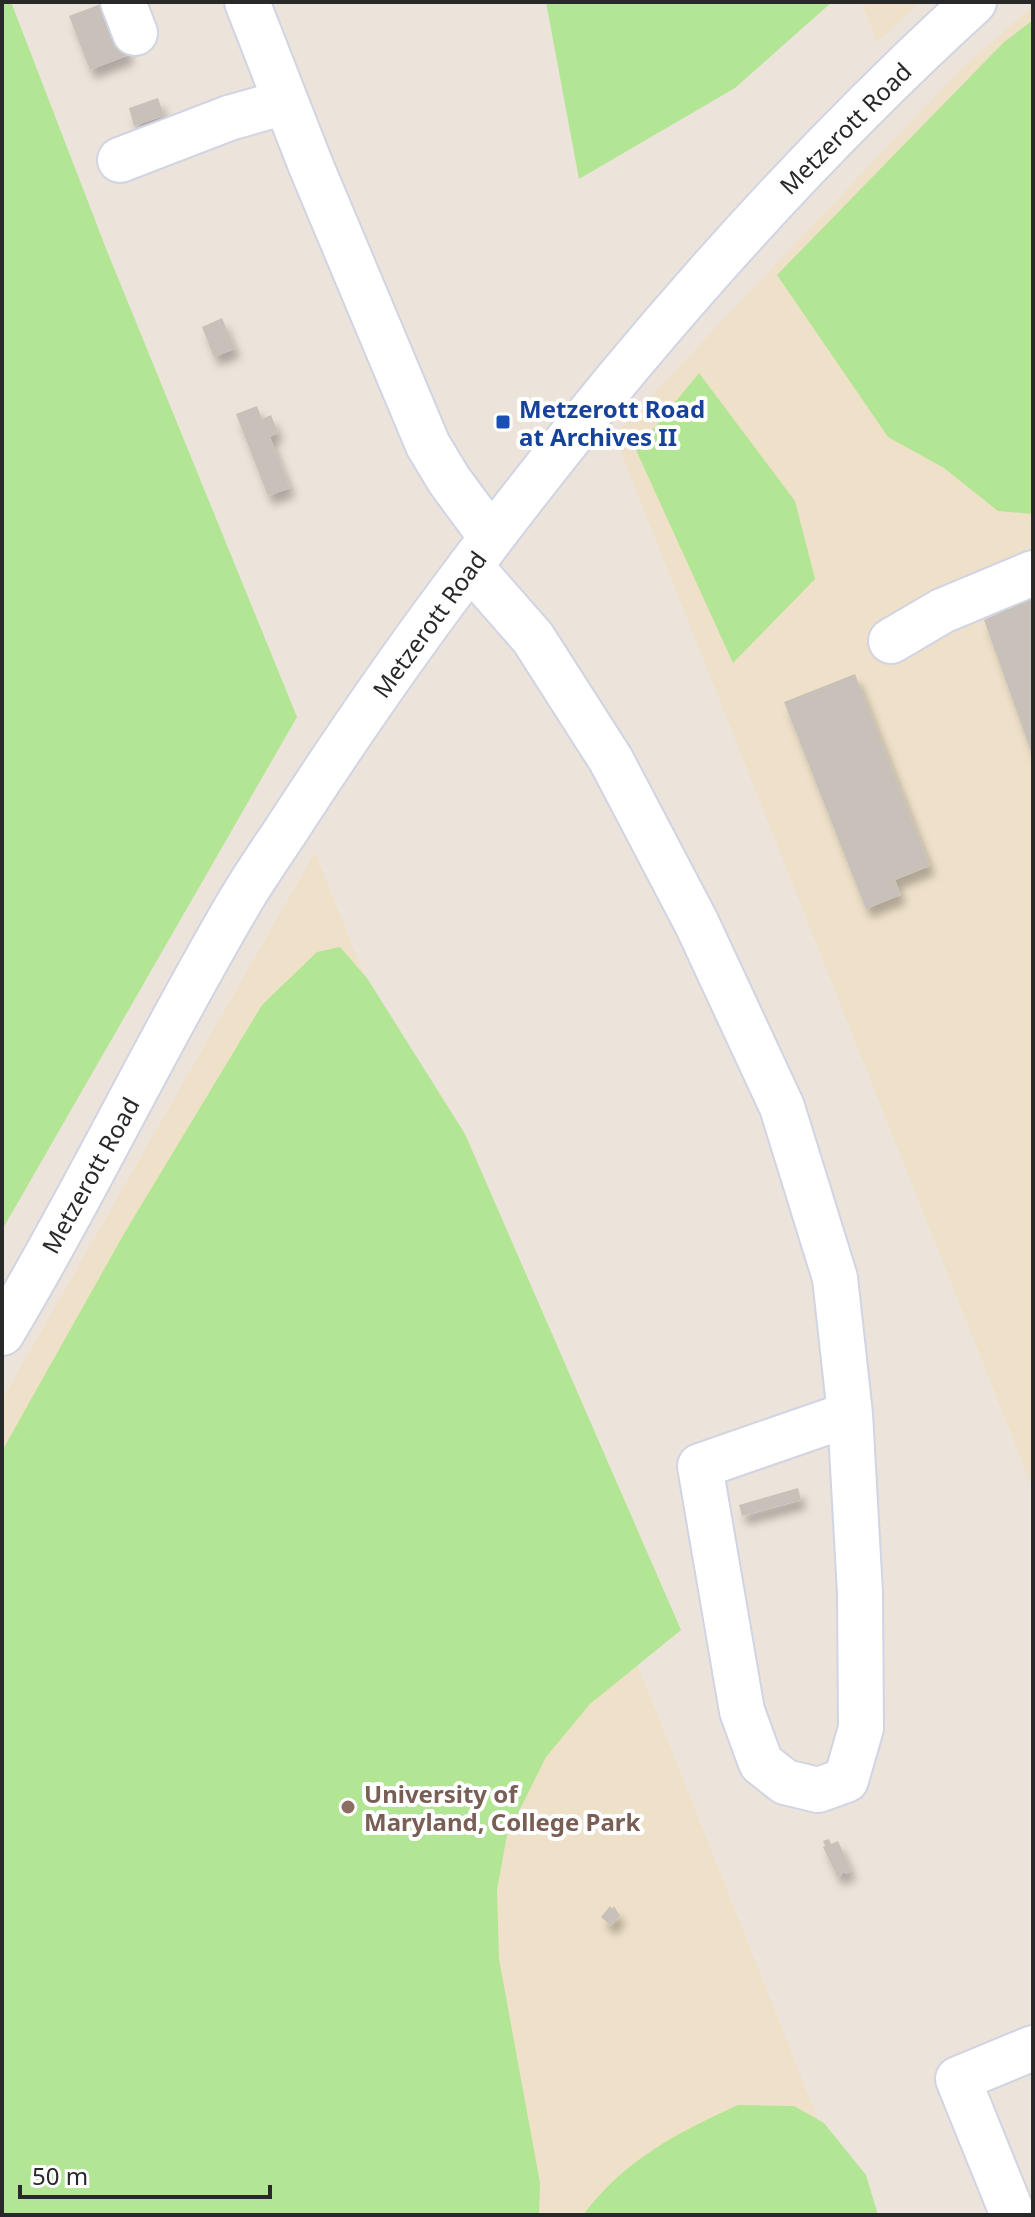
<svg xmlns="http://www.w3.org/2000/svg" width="1035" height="2217" viewBox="0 0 1035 2217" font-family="'Noto Sans',sans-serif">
	<defs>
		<filter id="shadow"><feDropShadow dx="5" dy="9" stdDeviation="4" flood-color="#0004"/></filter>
	</defs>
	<rect width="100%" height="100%" fill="#ece4da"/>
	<g fill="#efe1c9">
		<path d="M 861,2 L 920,2 L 877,42 Z"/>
		<path d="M 1033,5 L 1033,1489 L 614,435 L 959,71 Z"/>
		<path d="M 315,852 L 856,2215 L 2,2215 L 2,1400 Z"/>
	</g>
	<g fill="#b2e594">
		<path d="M 2,2 L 11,2 L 107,251 L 297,717 L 2,1230 Z"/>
		<path d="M 546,2 L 832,2 L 735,88 L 579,179 Z"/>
		<path d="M 1033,20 L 1033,514 L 998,511 L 944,468 L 888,437 L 777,275 L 1003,43 Z"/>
		<path d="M 699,373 L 795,501 L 815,579 L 733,663 L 636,450 Z"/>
		<path d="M 340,947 L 367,978 L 465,1134 L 681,1630 L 590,1704 L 546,1757 L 507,1835 L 497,1890 L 499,1959 L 540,2183 L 539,2215 L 2,2215 L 2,1451 L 125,1232 L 262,1005 L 317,952 Z"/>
		<path d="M 738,2105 L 794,2106 L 824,2123 L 866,2175 L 878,2215 L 583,2215 C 624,2160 677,2133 738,2105 Z"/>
	</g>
	<g fill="#c7c1ba" filter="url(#shadow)">
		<path d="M 106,2 L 109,2 L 129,55 L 90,70 L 69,16 Z"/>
		<path d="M 158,98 L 164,116 L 134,126 L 129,108 Z"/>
		<path d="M 222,318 L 235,349 L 214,357 L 202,327 Z"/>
		<path d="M 257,406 L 262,419 L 271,415 L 278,433 L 270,437 L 290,488 L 268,496 L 236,414 Z"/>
		<path d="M 1033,597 L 1033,757 L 984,620 Z"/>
		<path d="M 855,674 L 930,866 L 895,880 L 901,895 L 866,909 L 784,702 Z"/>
		<path d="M 798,1488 L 801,1500 L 742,1516 L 739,1505 Z"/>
		<path d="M 829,1839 L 831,1844 L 838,1841 L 851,1871 L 846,1874 L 844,1872 L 838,1878 L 823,1847 L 825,1846 L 823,1841 Z"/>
		<path d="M 610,1906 L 612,1909 L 614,1906 L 620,1916 L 611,1926 L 601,1917 Z"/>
	</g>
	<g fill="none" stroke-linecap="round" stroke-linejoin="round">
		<defs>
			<g id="minor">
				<path d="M 123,2 L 135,33"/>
				<path d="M 247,2 L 311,166 L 428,445 L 449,480 L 491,537"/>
				<path d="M 120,160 L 229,118 L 285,102"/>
				<path d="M 470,566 L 533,638 L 611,760 L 697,924 L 782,1107 L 835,1278 L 850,1414 L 851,1431 L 860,1593 L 861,1728 L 846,1780 L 818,1790 L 785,1782 L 761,1763 L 742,1711 L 700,1466 L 850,1414"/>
				<path d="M 891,641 L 942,611 L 1033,573"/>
				<path d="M 2,1333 C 86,1192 156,1044 239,903 C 257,872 279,842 298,812 C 347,737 397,664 450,593 C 607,381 779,180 974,2"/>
				<path d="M 1013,2215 L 958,2079 L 1033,2048"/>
			</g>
		</defs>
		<use href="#minor" stroke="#d0d4e3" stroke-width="48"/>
		<use href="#minor" stroke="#fff" stroke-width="44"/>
	</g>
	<rect fill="#1a4fb4" stroke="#fff" stroke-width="3" x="495" y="414" width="16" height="16" rx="4"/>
	<circle fill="#8d6e63" stroke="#fff" stroke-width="3" cx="348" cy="1807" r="8"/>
	<g text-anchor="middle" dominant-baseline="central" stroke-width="8" stroke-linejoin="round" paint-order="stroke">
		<g font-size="24" fill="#292929" stroke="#fff">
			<text transform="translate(845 128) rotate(-45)">Metzerott Road</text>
			<text transform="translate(429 624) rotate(-54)">Metzerott Road</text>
			<text transform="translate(90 1175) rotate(-61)">Metzerott Road</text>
		</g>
		<g font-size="24" font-weight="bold" fill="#164399" stroke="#fff" text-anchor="start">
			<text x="519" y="408">Metzerott Road<tspan x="519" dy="28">at Archives II</tspan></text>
		</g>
		<g font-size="24" font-weight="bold" fill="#785e54" stroke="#fff" text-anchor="start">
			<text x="364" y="1793">University of<tspan x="364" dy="28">Maryland, College Park</tspan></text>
		</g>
	</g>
	<rect width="1035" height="2217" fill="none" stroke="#292929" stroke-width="8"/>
	<path d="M20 2185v12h250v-12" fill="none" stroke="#292929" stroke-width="4"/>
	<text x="32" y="2185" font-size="24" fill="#292929" stroke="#ffffff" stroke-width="6" paint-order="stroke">50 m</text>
</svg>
